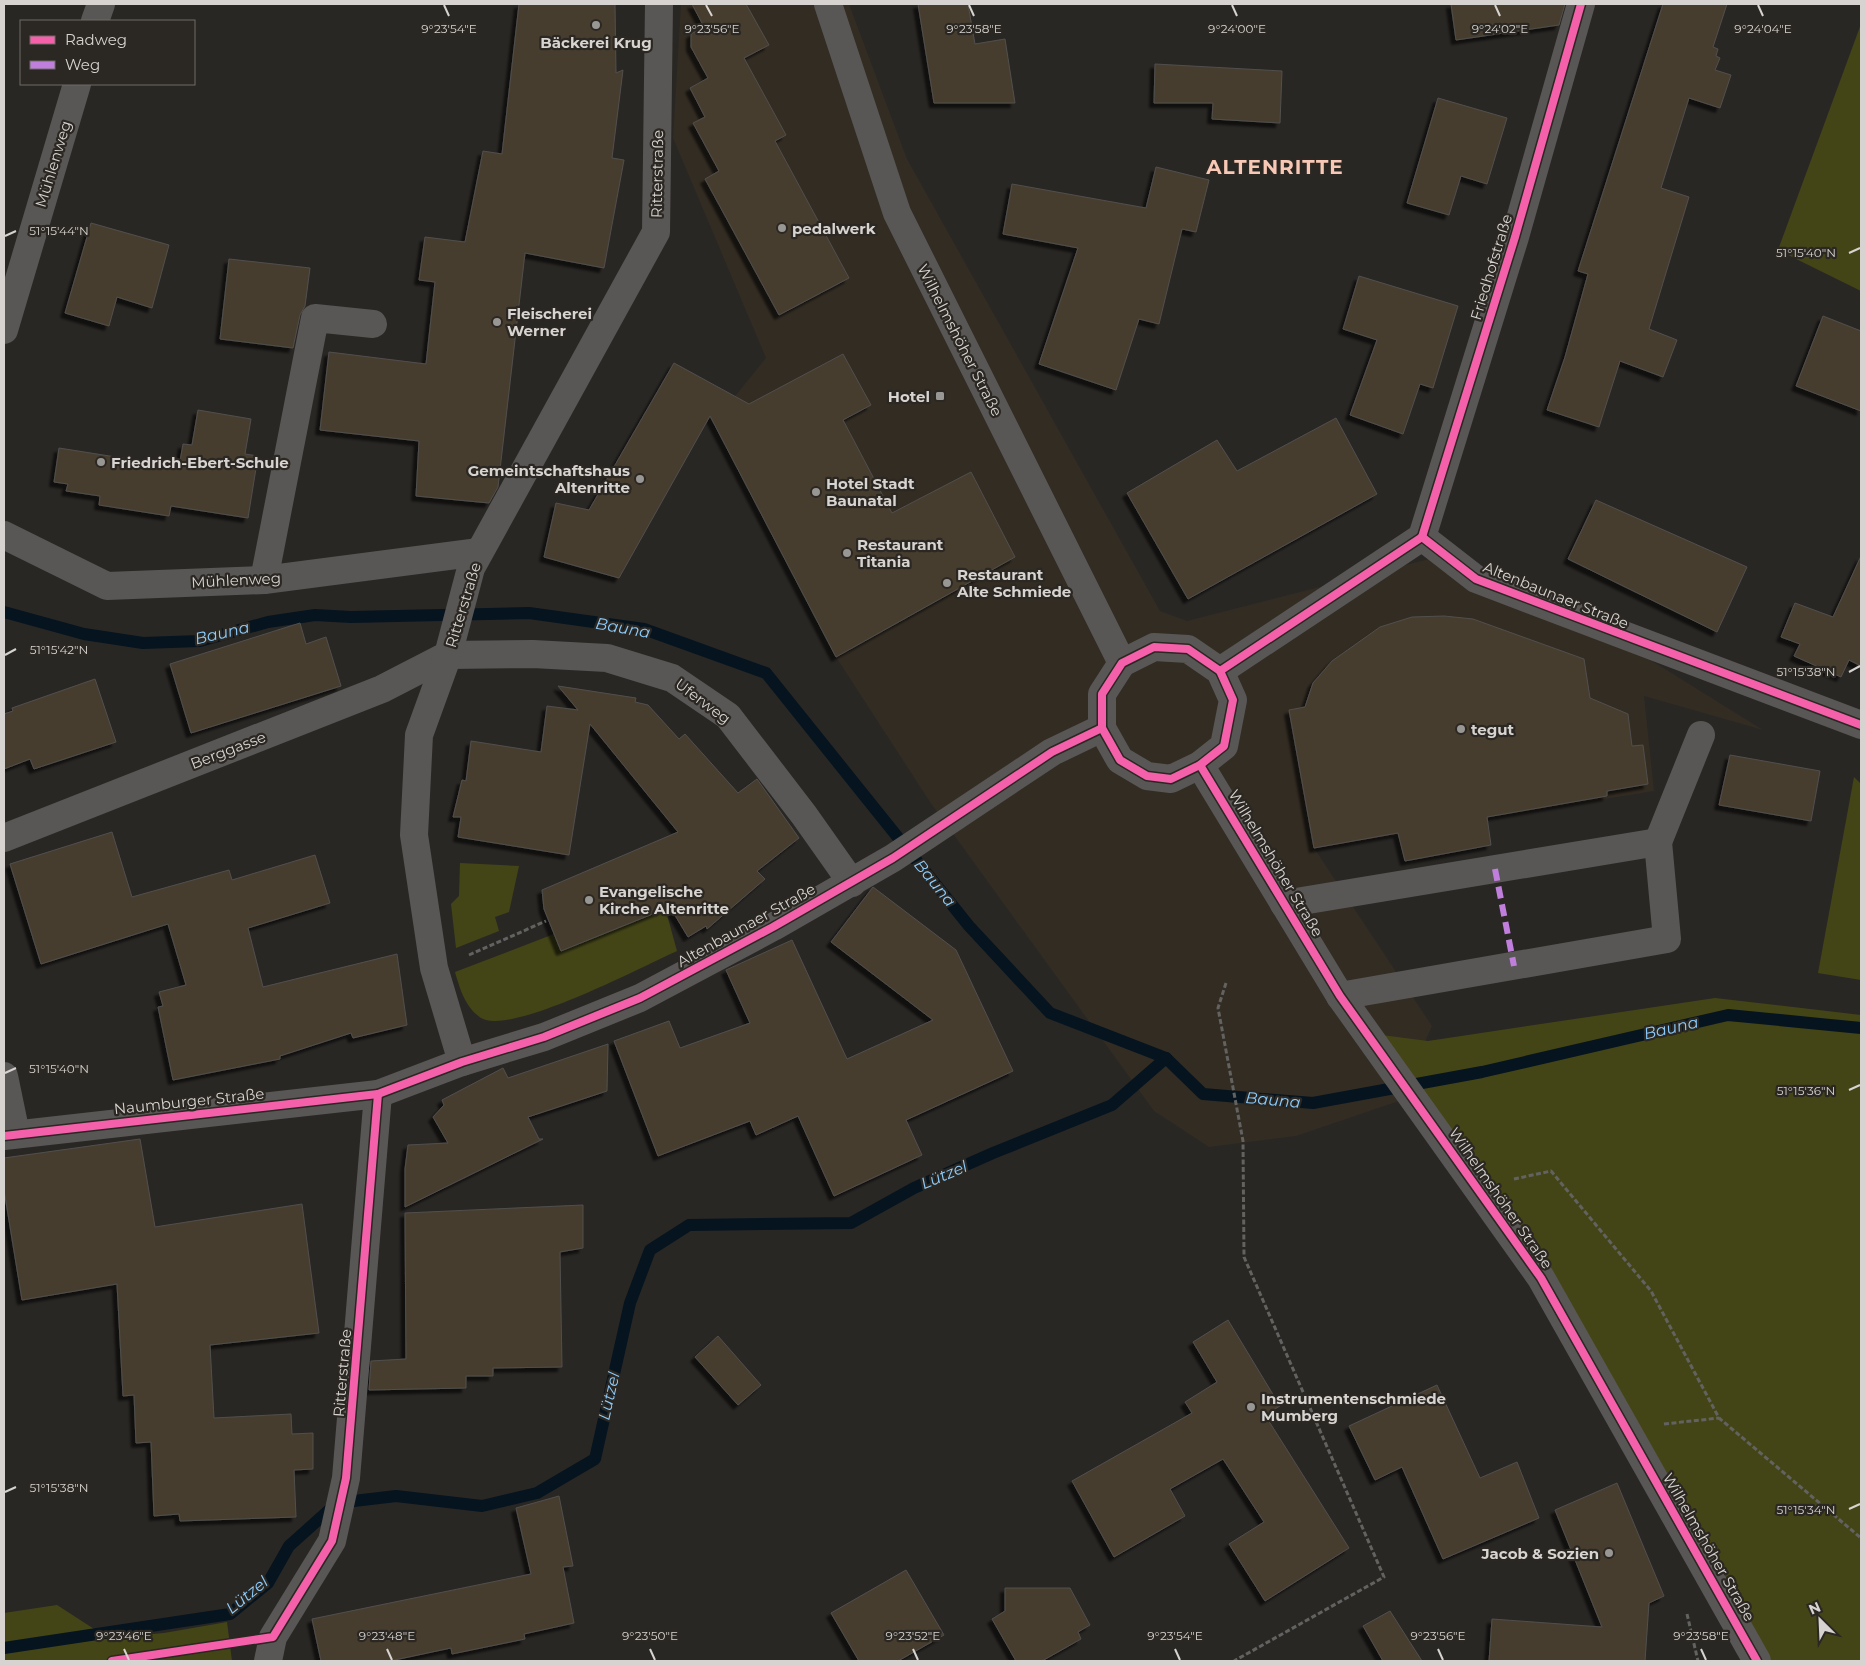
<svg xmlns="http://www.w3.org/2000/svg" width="1865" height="1665" viewBox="0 0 1865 1665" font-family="Montserrat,sans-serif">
	<defs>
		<filter id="shadow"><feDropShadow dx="-4.5" dy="4.5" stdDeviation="1" flood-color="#0009"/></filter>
	</defs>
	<rect width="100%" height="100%" fill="#292724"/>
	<path fill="#332c23" d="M 681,4 L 849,4 L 907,159 L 1160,611 L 1187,621 L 1437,557 L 1612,636 L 1763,730 L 1644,696 L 1654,791 L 1460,822 L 1426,831 L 1314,848 L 1432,1026 L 1399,1101 L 1296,1136 L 1209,1147 L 1154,1111 L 930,802 L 836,657 L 714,422 L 766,358 L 673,138 Z"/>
	<g fill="#444517">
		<path d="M 1861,24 L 1861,291 L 1778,250 Z"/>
		<path d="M 1854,777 L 1861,784 L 1861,980 L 1818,973 Z"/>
		<path d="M 460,863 L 519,866 L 509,912 L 495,917 L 499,931 L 456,948 L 451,904 L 459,896 Z"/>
		<path d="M 663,900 L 677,951 C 643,966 511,1036 481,1018 C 465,1007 460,989 455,972 L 554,934 L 562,951 L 632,922 Z"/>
		<path d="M 1715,998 L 1861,1015 L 1861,1661 L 1757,1661 L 1541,1278 L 1366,1033 L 1428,1041 Z"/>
		<path d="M 57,1605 L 108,1638 L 164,1633 L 227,1622 L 232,1661 L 4,1661 L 4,1613 Z"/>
	</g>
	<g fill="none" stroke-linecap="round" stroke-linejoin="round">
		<g stroke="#06141f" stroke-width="12">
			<path d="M 4,612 L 84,634 L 143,643 L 200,641 L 268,622 L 315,615 L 351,617 L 529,613 L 644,629 L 766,673 L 969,926 L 1050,1013 L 1166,1058 L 1203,1094 L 1313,1103 L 1482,1072 L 1728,1015 L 1861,1028"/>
			<path d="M 4,1648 L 230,1614 L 268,1583 L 289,1546 L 337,1503 L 396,1496 L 482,1506 L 537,1493 L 595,1459 L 630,1303 L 650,1250 L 689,1225 L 851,1223 L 914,1188 L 993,1153 L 1112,1105 L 1166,1058"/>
		</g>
	</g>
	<g fill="#463e2f" stroke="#514f4d" filter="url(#shadow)">
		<path d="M 519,4 L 615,4 L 616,73 L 623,70 L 612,158 L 624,160 L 604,268 L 525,253 L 498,487 L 489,503 L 416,496 L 419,441 L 320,430 L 329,352 L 426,364 L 435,282 L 419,280 L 425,237 L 465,242 L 483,151 L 502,154 Z"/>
		<path d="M 692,4 L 746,4 L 769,45 L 744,58 L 786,135 L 775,141 L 849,278 L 779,315 L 705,179 L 719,171 L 693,123 L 705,117 L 690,88 L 708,78 L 691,47 L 691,34 L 704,27 Z"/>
		<path d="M 918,4 L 968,4 L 975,44 L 1005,39 L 1015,103 L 934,103 Z"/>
		<path d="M 1451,4 L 1565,4 L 1559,25 L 1456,40 Z"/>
		<path d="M 1663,4 L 1727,4 L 1713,47 L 1718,49 L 1716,56 L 1720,58 L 1715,70 L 1731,75 L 1720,108 L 1689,98 L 1661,188 L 1689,197 L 1649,329 L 1677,340 L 1663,377 L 1620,361 L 1599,427 L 1547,410 L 1565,357 L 1588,274 L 1578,271 Z"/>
		<path d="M 1155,64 L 1282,71 L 1280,123 L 1212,119 L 1213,103 L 1154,103 Z"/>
		<path d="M 1438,98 L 1507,118 L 1487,184 L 1461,176 L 1449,215 L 1407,203 Z"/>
		<path d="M 1156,167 L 1209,180 L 1196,232 L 1182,229 L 1159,324 L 1139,319 L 1116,390 L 1039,364 L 1078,248 L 1003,234 L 1012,184 L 1146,208 Z"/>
		<path d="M 91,223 L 169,245 L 152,308 L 117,297 L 109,326 L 65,313 Z"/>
		<path d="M 229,259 L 310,268 L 305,306 L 300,315 L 293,348 L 220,339 Z"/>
		<path d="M 1359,276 L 1458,306 L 1433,388 L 1420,384 L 1403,434 L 1350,415 L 1377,340 L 1343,329 Z"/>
		<path d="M 1823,316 L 1861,331 L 1861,411 L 1796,386 Z"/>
		<path d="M 843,354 L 871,405 L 843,420 L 892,513 L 971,472 L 1015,557 L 836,657 L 710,416 L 619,578 L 544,557 L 556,503 L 589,510 L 674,363 L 749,404 Z"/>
		<path d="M 198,410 L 251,419 L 245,454 L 258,456 L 248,518 L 171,506 L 169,516 L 99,505 L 100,496 L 66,491 L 68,484 L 54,482 L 59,448 L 179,467 L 183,444 L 192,445 Z"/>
		<path d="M 1336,418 L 1377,494 L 1188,599 L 1127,493 L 1217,440 L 1237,471 Z"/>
		<path d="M 1596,500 L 1747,567 L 1717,632 L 1568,559 Z"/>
		<path d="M 1861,556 L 1861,666 L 1849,660 L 1841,677 L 1794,656 L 1800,644 L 1781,637 L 1795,603 L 1833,617 Z"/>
		<path d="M 1444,616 L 1473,619 L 1584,659 L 1590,698 L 1628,714 L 1632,746 L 1643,745 L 1648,784 L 1607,791 L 1607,796 L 1487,817 L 1491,845 L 1405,861 L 1398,833 L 1314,848 L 1289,710 L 1305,707 L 1313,683 L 1332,661 L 1380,627 L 1412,617 Z"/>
		<path d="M 300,623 L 306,644 L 326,637 L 341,686 L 191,733 L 170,664 Z"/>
		<path d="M 95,679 L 116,742 L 34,769 L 30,759 L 4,769 L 4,714 L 13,711 L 12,708 Z"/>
		<path d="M 558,686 L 636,698 L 635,702 L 648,705 L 679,739 L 685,734 L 738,793 L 757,779 L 799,838 L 757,871 L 765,879 L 707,929 L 706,926 L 688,937 L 670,907 L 561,951 L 544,909 L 542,890 L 678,832 L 590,724 L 569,855 L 458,837 L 461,817 L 453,817 L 462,780 L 466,781 L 471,741 L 541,752 L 547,706 L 578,710 Z"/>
		<path d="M 1730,755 L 1820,771 L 1811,821 L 1719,805 Z"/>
		<path d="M 112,832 L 132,897 L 229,870 L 232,880 L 315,855 L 330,903 L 248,928 L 263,987 L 397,954 L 407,1025 L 353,1038 L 351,1033 L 280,1056 L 280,1059 L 173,1080 L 158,1007 L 163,1006 L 159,992 L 186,985 L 168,924 L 41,964 L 10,864 Z"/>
		<path d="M 873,887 L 956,950 L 1013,1071 L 906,1120 L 922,1155 L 834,1196 L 798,1116 L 756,1135 L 750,1121 L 658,1156 L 614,1041 L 669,1021 L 680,1048 L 750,1023 L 726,970 L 792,940 L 847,1059 L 933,1020 L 831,942 Z"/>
		<path d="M 608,1044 L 607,1091 L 528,1117 L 539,1139 L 543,1139 L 405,1207 L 405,1169 L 408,1145 L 448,1143 L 433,1117 L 444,1105 L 442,1100 L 503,1068 L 508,1078 Z"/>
		<path d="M 140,1139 L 155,1227 L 302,1204 L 319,1333 L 210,1345 L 214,1418 L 291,1414 L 292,1434 L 313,1433 L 313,1469 L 294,1470 L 296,1517 L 180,1521 L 179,1514 L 154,1516 L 151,1442 L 136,1443 L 134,1395 L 123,1396 L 117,1284 L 22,1300 L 4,1190 L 4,1158 Z"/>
		<path d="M 583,1205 L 583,1248 L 560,1252 L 562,1367 L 493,1368 L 493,1376 L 466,1376 L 466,1388 L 369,1390 L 371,1361 L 406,1359 L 405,1213 Z"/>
		<path d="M 1228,1320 L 1280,1406 L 1265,1415 L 1349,1548 L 1265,1601 L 1229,1544 L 1264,1522 L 1223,1459 L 1170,1489 L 1185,1516 L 1114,1557 L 1072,1481 L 1192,1413 L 1185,1402 L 1217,1382 L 1193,1342 Z"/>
		<path d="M 718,1336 L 761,1385 L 738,1405 L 695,1357 Z"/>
		<path d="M 1437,1385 L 1480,1478 L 1517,1462 L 1539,1518 L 1443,1559 L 1402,1467 L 1375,1480 L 1349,1426 Z"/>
		<path d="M 1617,1483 L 1664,1596 L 1649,1603 L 1645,1661 L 1489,1661 L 1492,1619 L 1602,1627 L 1555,1510 Z"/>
		<path d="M 559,1496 L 573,1566 L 563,1567 L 574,1623 L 524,1634 L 525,1639 L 452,1654 L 451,1648 L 390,1661 L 321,1661 L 312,1619 L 531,1574 L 516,1508 Z"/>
		<path d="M 906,1570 L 944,1635 L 898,1661 L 859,1661 L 831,1613 Z"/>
		<path d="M 1005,1588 L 1070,1588 L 1090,1625 L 1078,1632 L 1081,1639 L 1042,1661 L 1016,1661 L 992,1619 L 1005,1611 Z"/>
		<path d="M 1390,1611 L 1422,1661 L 1383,1661 L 1363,1626 Z"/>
	</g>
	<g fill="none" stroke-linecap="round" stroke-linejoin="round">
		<g stroke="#626260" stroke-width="3" stroke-dasharray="5 2.5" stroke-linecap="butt">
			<path d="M 469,955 L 546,921"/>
			<path d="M 1226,983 L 1218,1008 L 1243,1141 L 1244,1257 L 1384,1577 L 1234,1661"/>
			<path d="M 1514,1179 L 1551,1171 L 1651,1291 L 1719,1418 L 1861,1538"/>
			<path d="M 1664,1424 L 1719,1418"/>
			<path d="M 1687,1614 L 1698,1661"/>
		</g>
		<g stroke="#595756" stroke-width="28">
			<path d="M 828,4 L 897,213 L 1122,663"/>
			<path d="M 95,21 L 101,4"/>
			<path d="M 4,330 L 77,84"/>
			<path d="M 4,535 L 107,586 L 264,580 L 479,552"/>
			<path d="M 1422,537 L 1515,237 L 1581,4"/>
			<path d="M 1422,537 L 1476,579 L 1861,725"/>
			<path d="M 264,580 L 315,318 L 373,324"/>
			<path d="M 1154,647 L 1188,649 L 1220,671 L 1233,700 L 1224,746 L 1200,765 L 1171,779 L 1147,776 L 1120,760 L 1102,728 L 1102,694 L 1122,663 Z"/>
			<path d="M 1220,671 L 1422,537"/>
			<path d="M 1200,765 L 1340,996 L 1541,1278 L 1757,1661"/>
			<path d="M 4,838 L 382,689 L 448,655 L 533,654 L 607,658 L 672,678 L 728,716 L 804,815 L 852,883"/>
			<path d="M 1658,842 L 1701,735"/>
			<path d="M 1284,904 L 1658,842 L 1667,939 L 1340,996"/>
			<path d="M 462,1062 L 434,968 L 414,835 L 419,735 L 448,655 L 471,568 L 656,232 L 659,4"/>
			<path d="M 4,1076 L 16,1134"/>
			<path d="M 4,1136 L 378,1094 L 462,1062 L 544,1037 L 640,998 L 773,927 L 893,858 L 1052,752 L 1102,728"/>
			<path d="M 268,1661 L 273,1637 L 332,1541 L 346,1478 L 378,1094"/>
		</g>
		<path stroke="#c07fdc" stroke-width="6" stroke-dasharray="12 6" stroke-linecap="butt" d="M 1495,869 L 1514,966"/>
		<defs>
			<g id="cycleway">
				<path d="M 1422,537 L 1515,237 L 1581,4"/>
				<path d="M 1422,537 L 1476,579 L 1861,725"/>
				<path d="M 1154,647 L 1188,649 L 1220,671 L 1233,700 L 1224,746 L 1200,765 L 1171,779 L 1147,776 L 1120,760 L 1102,728 L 1102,694 L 1122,663 Z"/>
				<path d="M 1220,671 L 1422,537"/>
				<path d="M 1200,765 L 1340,996 L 1541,1278 L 1757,1661"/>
				<path d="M 4,1136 L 378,1094 L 462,1062 L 544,1037 L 640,998 L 773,927 L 893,858 L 1052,752 L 1102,728"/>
				<path d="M 112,1661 L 273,1637 L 332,1541 L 346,1478 L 378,1094"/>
			</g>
		</defs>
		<use href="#cycleway" stroke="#2b2722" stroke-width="11"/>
		<use href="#cycleway" stroke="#f560ab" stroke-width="8"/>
	</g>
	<path fill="none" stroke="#d6d3d0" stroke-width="2" d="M 444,5 L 449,16M 706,5 L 712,16M 969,5 L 974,16M 1232,5 L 1237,16M 1495,5 L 1500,16M 1758,5 L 1763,16M 5,236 L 16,231M 1849,253 L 1860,248M 5,655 L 16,649M 1849,672 L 1860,666M 5,1073 L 16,1068M 1849,1090 L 1860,1085M 5,1492 L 16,1487M 1849,1509 L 1860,1504M 124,1649 L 129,1660M 387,1649 L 392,1660M 650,1649 L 655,1660M 913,1649 L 918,1660M 1175,1649 L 1180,1660M 1438,1649 L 1443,1660M 1701,1649 L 1706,1660"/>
	<g fill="#999794" stroke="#2b2722" stroke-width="2">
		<circle cx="596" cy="25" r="5"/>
		<circle cx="782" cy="228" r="5"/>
		<circle cx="497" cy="322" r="5"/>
		<rect x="935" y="391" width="10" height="10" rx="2.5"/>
		<circle cx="101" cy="462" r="5"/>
		<circle cx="640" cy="479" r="5"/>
		<circle cx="816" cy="492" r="5"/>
		<circle cx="847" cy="553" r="5"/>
		<circle cx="947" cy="583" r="5"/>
		<circle cx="1461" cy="729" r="5"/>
		<circle cx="589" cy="900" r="5"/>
		<circle cx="1251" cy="1407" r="5"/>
		<circle cx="1609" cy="1553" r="5"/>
	</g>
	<g text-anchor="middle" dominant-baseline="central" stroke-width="4.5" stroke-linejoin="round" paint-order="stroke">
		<g font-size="15" font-weight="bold" fill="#d6d3d0" stroke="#2b2722" text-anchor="start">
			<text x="596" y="42" text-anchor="middle">Bäckerei Krug</text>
			<text x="792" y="228">pedalwerk</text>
			<text x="507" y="313">Fleischerei<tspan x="507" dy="17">Werner</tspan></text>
			<text x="930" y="396" text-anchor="end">Hotel</text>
			<text x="111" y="462">Friedrich-Ebert-Schule</text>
			<text x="630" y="470" text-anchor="end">Gemeintschaftshaus<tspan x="630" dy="17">Altenritte</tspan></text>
			<text x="826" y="483">Hotel Stadt<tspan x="826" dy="17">Baunatal</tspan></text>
			<text x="857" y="544">Restaurant<tspan x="857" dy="17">Titania</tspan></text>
			<text x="957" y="574">Restaurant<tspan x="957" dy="17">Alte Schmiede</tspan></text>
			<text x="1471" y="729">tegut</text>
			<text x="599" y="891">Evangelische<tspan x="599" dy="17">Kirche Altenritte</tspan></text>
			<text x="1261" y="1398">Instrumentenschmiede<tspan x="1261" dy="17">Mumberg</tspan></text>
			<text x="1599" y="1553" text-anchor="end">Jacob &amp; Sozien</text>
		</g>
		<g font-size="15" fill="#d6d3d0" stroke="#2b2722">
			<text transform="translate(53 164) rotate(-73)">Mühlenweg</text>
			<text transform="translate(657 174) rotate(-89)">Ritterstraße</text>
			<text transform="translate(1491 267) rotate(-73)">Friedhofstraße</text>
			<text transform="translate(960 340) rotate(63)">Wilhelmshöher Straße</text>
			<text transform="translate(236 580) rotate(-3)">Mühlenweg</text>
			<text transform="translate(1556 595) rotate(22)">Altenbaunaer Straße</text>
			<text transform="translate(463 605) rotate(-73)">Ritterstraße</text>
			<text transform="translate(703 701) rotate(37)">Uferweg</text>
			<text transform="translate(228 750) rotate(-21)">Berggasse</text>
			<text transform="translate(1276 863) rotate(59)">Wilhelmshöher Straße</text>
			<text transform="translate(746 925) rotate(-29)">Altenbaunaer Straße</text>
			<text transform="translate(189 1101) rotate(-6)">Naumburger Straße</text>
			<text transform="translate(1501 1198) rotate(55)">Wilhelmshöher Straße</text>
			<text transform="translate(342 1373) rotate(-85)">Ritterstraße</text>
			<text transform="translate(1709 1547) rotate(60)">Wilhelmshöher Straße</text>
		</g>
		<g font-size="16" font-style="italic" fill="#8ccdfe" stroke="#2b2722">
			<text transform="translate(623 628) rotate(10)">Bauna</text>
			<text transform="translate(222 633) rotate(-13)">Bauna</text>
			<text transform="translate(935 883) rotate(51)">Bauna</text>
			<text transform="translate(1671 1028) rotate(-13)">Bauna</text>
			<text transform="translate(1273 1100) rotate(5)">Bauna</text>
			<text transform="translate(944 1175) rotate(-23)">Lützel</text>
			<text transform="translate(609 1396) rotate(-77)">Lützel</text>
			<text transform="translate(247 1595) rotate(-39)">Lützel</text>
		</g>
		<g font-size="20" font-weight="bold" letter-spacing="1" fill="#f8c8b7" stroke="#2b2722">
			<text x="1275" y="167">ALTENRITTE</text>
		</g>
	</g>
	<g font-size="12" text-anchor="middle" fill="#d6d3d0" stroke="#2b2722" stroke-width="4.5" stroke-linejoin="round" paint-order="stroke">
		<text x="449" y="33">9°23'54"E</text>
		<text x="712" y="33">9°23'56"E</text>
		<text x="974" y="33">9°23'58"E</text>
		<text x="1237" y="33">9°24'00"E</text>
		<text x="1500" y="33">9°24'02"E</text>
		<text x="1763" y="33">9°24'04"E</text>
		<text x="59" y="235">51°15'44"N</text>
		<text x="1806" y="257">51°15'40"N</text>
		<text x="59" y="654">51°15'42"N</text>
		<text x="1806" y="676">51°15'38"N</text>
		<text x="59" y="1073">51°15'40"N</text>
		<text x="1806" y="1095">51°15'36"N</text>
		<text x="59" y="1492">51°15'38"N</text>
		<text x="1806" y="1514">51°15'34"N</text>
		<text x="124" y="1640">9°23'46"E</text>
		<text x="387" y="1640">9°23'48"E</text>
		<text x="650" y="1640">9°23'50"E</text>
		<text x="913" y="1640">9°23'52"E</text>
		<text x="1175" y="1640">9°23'54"E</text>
		<text x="1438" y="1640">9°23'56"E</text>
		<text x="1701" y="1640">9°23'58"E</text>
	</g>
	<rect width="1865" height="1665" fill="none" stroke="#d6d3d0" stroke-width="10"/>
	<rect x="20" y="20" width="175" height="65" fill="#2b2722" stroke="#6f6c68"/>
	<rect x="30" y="36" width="25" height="8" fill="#f560ab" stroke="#6f6c68"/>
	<text x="65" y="45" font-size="15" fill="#d6d3d0">Radweg</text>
	<rect x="30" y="61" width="25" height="8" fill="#c07fdc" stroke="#6f6c68"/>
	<text x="65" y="70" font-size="15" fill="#d6d3d0">Weg</text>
	<g transform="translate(1820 1620) rotate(336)" stroke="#2b2722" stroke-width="4" paint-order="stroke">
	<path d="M0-4L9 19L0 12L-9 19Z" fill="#d6d3d0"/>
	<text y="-8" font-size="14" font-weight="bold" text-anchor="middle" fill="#d6d3d0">N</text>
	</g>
</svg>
